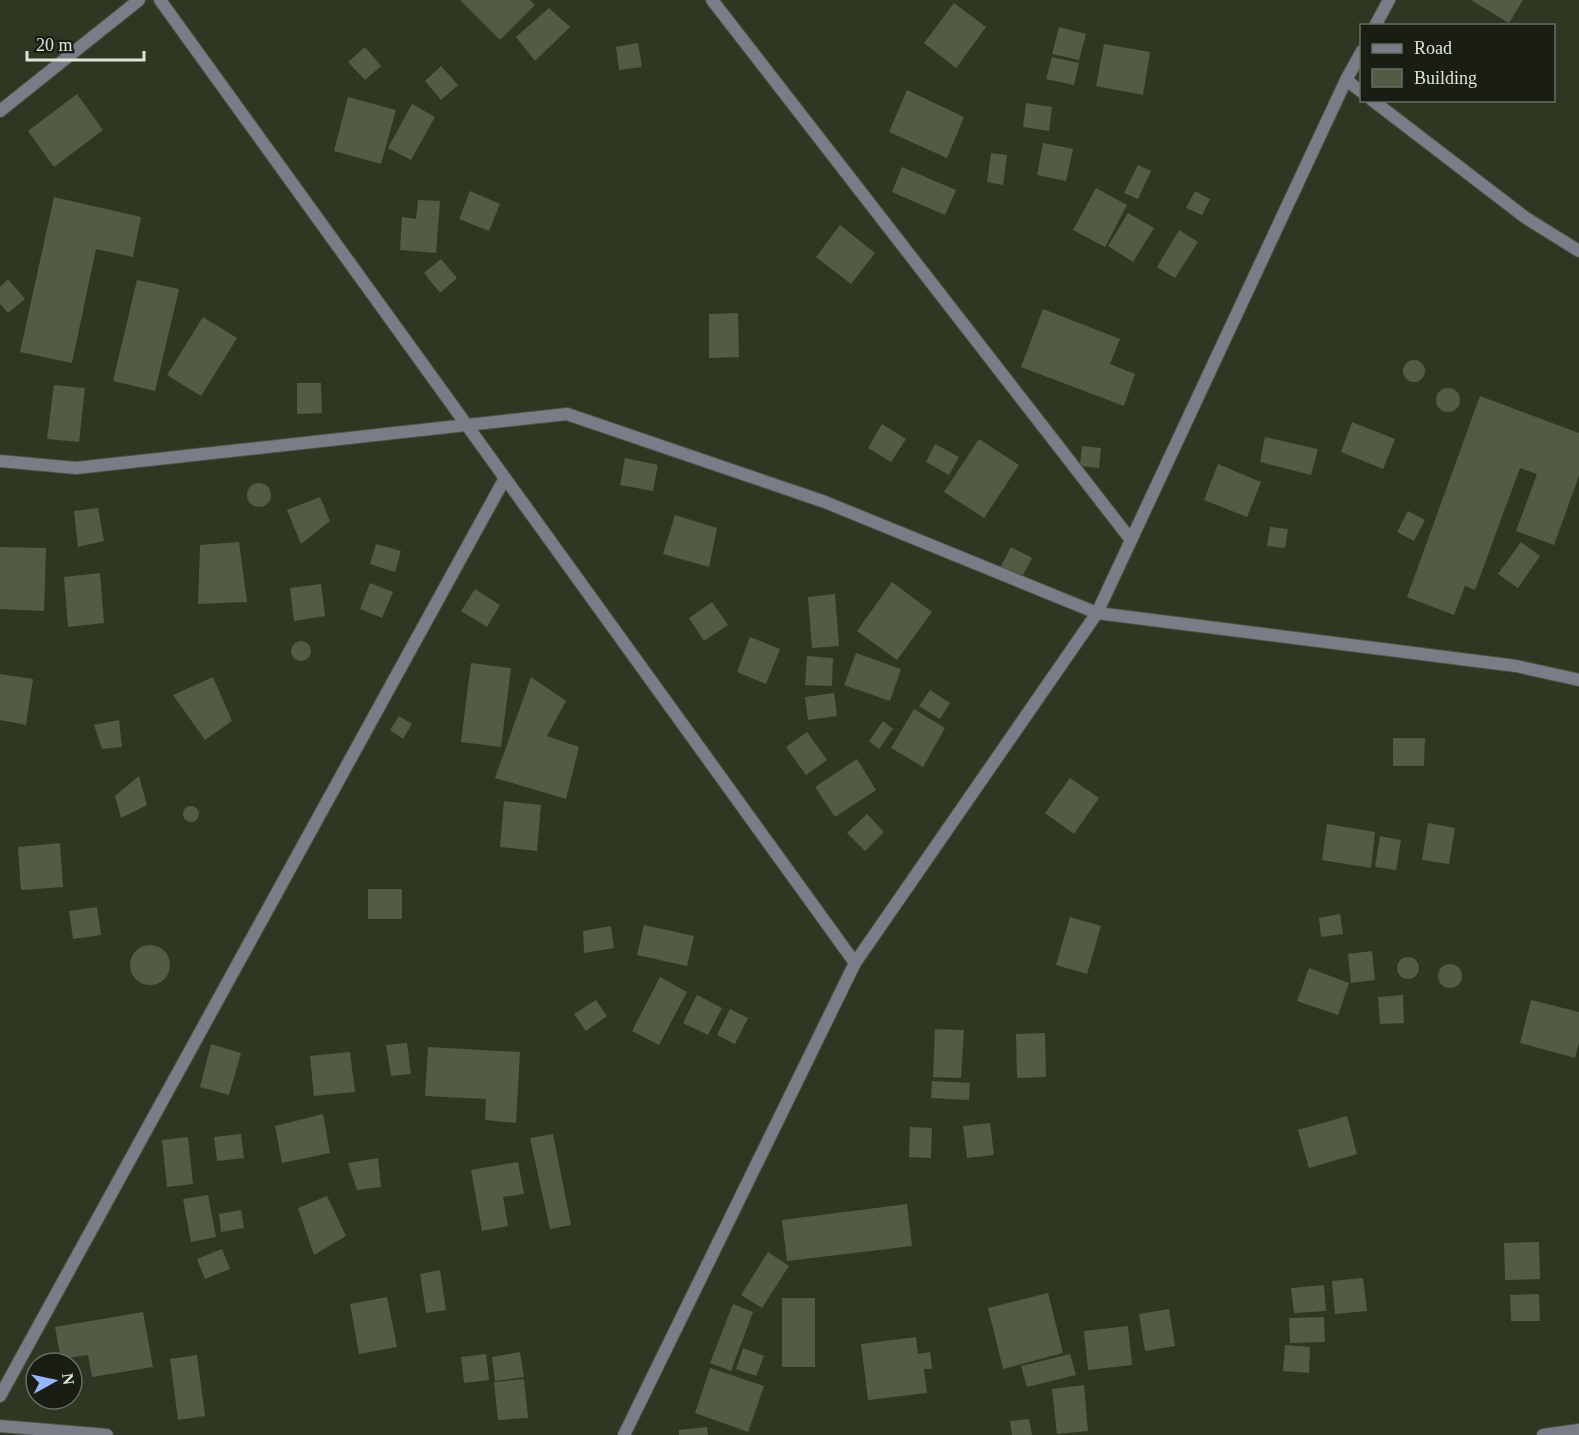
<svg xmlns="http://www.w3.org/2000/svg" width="1579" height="1435" viewBox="0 0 1579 1435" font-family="'Times New Roman',serif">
	<rect width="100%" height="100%" fill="#2f3723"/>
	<g fill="#515b45">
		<path d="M 460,0 L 530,0 L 535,5 L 500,40 Z"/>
		<path d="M 1471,0 L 1523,0 L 1509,23 Z"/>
		<path d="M 954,3 L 986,27 L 956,68 L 924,43 Z"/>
		<path d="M 549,8 L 570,27 L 535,61 L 516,37 Z"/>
		<path d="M 1059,27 L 1086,34 L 1079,60 L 1052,54 Z"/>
		<path d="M 638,43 L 642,67 L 619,70 L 616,47 Z"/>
		<path d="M 1104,44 L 1150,52 L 1143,95 L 1096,86 Z"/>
		<path d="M 365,47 L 381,66 L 365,80 L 348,62 Z"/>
		<path d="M 1052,57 L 1079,63 L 1074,85 L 1046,79 Z"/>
		<path d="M 441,66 L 458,85 L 441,100 L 425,81 Z"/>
		<path d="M 907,90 L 964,117 L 947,158 L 889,132 Z"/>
		<path d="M 77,94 L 103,130 L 54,167 L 28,131 Z"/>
		<path d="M 348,97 L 396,110 L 381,164 L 334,151 Z"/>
		<path d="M 1026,103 L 1052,107 L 1049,131 L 1023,127 Z"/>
		<path d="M 412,104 L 435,117 L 411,160 L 388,148 Z"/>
		<path d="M 1043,143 L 1073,149 L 1066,181 L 1037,175 Z"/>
		<path d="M 991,153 L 1007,155 L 1003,185 L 987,182 Z"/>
		<path d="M 1138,165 L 1151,171 L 1138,199 L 1124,193 Z"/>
		<path d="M 902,167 L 956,190 L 945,215 L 892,192 Z"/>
		<path d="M 1096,188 L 1127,205 L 1105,247 L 1073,230 Z"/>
		<path d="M 470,191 L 500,204 L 489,231 L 459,219 Z"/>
		<path d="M 1195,191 L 1210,199 L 1202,215 L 1186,208 Z"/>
		<path d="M 54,197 L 141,217 L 133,257 L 96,249 L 72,363 L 20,352 Z"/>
		<path d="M 418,200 L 440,201 L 436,253 L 400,250 L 402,217 L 416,219 Z"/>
		<path d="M 1128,213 L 1154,228 L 1133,262 L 1108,246 Z"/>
		<path d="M 840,225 L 875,253 L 851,284 L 816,257 Z"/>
		<path d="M 1179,230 L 1198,242 L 1175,278 L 1157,267 Z"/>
		<path d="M 441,259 L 457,278 L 440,293 L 424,273 Z"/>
		<path d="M 8,279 L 25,299 L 8,313 L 0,304 L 0,287 Z"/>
		<path d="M 137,280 L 179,289 L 155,391 L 113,381 Z"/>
		<path d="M 1043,309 L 1120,339 L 1110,364 L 1135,374 L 1124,406 L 1021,367 Z"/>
		<path d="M 738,313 L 739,357 L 709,358 L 709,314 Z"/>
		<path d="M 203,317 L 237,338 L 201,396 L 167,375 Z"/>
		<circle cx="1414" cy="371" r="11"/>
		<path d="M 297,383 L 321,383 L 322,413 L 297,414 Z"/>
		<path d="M 54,385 L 85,388 L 79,442 L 47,439 Z"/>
		<circle cx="1448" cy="400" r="12"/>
		<path d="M 1480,396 L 1579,433 L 1579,476 L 1554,545 L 1516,531 L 1537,474 L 1520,468 L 1475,590 L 1465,586 L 1454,615 L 1407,597 Z"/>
		<path d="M 1352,422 L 1395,439 L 1383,469 L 1341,452 Z"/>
		<path d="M 882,424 L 906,439 L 891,462 L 868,448 Z"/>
		<path d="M 1265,437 L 1318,449 L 1311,475 L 1260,462 Z"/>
		<path d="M 979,439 L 1019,465 L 984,518 L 944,492 Z"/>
		<path d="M 935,444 L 959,457 L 949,475 L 926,462 Z"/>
		<path d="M 1082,446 L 1101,448 L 1099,468 L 1080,466 Z"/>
		<path d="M 625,458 L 658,465 L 653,491 L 620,485 Z"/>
		<path d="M 1218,464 L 1261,482 L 1247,517 L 1204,500 Z"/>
		<circle cx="259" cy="495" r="12"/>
		<path d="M 320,497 L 330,521 L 301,544 L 287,510 Z"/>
		<path d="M 98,508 L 104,541 L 78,547 L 74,511 Z"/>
		<path d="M 1408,511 L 1425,520 L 1414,541 L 1397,532 Z"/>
		<path d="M 675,515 L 717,528 L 709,567 L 663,554 Z"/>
		<path d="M 1270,527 L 1288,529 L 1285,548 L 1267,546 Z"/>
		<path d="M 239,542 L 247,602 L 198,604 L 200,545 Z"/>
		<path d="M 1521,542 L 1540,556 L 1518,588 L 1498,574 Z"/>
		<path d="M 376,544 L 401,551 L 395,572 L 370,564 Z"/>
		<path d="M 0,547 L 46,548 L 44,611 L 0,609 Z"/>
		<path d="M 1011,547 L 1032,558 L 1021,579 L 1000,568 Z"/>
		<path d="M 100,573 L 104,623 L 68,627 L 64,577 Z"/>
		<path d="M 892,582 L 932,612 L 897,660 L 857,631 Z"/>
		<path d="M 370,583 L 393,592 L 382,618 L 360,609 Z"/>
		<path d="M 321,584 L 325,616 L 294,621 L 290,588 Z"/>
		<path d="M 475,589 L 500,605 L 487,627 L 461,611 Z"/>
		<path d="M 835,594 L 839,646 L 812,648 L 808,597 Z"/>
		<path d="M 712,602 L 728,625 L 704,641 L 689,618 Z"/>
		<path d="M 750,637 L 780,649 L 766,684 L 737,672 Z"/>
		<circle cx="301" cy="651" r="10"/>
		<path d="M 856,653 L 901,669 L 890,701 L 844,685 Z"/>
		<path d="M 807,656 L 833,658 L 832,686 L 805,685 Z"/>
		<path d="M 471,663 L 511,668 L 501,747 L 461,742 Z"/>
		<path d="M 0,674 L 33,679 L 26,725 L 0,720 Z"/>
		<path d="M 213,677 L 232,721 L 205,740 L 173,695 Z"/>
		<path d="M 531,677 L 566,701 L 547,736 L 579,747 L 566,799 L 495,778 Z"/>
		<path d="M 930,690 L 950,703 L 940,719 L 919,706 Z"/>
		<path d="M 834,693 L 837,716 L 808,720 L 805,697 Z"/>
		<path d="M 914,709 L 945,728 L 923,767 L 891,748 Z"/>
		<path d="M 399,716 L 412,724 L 403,739 L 390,730 Z"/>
		<path d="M 119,720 L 122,747 L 102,749 L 94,725 Z"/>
		<path d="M 883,721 L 893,729 L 879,749 L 869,741 Z"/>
		<path d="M 807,732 L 827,760 L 806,775 L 786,747 Z"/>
		<path d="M 1393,738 L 1425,738 L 1424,766 L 1393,766 Z"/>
		<path d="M 857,759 L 876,790 L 835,817 L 815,787 Z"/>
		<path d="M 139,776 L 147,805 L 121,818 L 115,796 Z"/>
		<path d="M 1070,778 L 1099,798 L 1074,834 L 1045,813 Z"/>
		<path d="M 504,801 L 541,805 L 537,851 L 500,847 Z"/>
		<circle cx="191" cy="814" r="8"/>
		<path d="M 867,814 L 884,832 L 865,851 L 847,833 Z"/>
		<path d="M 1428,823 L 1455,828 L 1449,864 L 1422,860 Z"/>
		<path d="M 1327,824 L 1375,832 L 1371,868 L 1322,860 Z"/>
		<path d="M 1380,836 L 1401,840 L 1396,870 L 1375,867 Z"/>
		<path d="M 60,843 L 63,887 L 21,890 L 18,847 Z"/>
		<rect x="368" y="889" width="34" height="30"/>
		<path d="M 97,907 L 101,935 L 73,939 L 69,911 Z"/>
		<path d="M 1340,914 L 1343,934 L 1321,937 L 1319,918 Z"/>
		<path d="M 1070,917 L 1101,926 L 1087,974 L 1056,965 Z"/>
		<path d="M 644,925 L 694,936 L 687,966 L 637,955 Z"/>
		<path d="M 611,926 L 614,948 L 584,953 L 583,931 Z"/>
		<circle cx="150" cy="965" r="20"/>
		<path d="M 1372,951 L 1375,980 L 1351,983 L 1348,954 Z"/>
		<circle cx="1408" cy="968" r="11"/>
		<circle cx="1450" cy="976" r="12"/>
		<path d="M 1309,968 L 1349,983 L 1338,1015 L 1297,1001 Z"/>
		<path d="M 660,977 L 687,992 L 659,1045 L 632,1031 Z"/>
		<path d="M 697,995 L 722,1008 L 708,1035 L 683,1023 Z"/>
		<path d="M 1403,995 L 1404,1023 L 1380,1024 L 1378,997 Z"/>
		<path d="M 596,1000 L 607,1016 L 586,1031 L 574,1014 Z"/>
		<path d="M 1531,1000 L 1579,1012 L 1579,1043 L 1575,1058 L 1520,1043 Z"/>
		<path d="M 730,1009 L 748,1018 L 735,1044 L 717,1035 Z"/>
		<path d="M 935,1029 L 964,1030 L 961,1078 L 933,1077 Z"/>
		<path d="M 1045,1033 L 1046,1077 L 1017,1078 L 1016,1034 Z"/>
		<path d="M 407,1043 L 411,1074 L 391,1076 L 386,1045 Z"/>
		<path d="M 211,1044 L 241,1053 L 229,1095 L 200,1087 Z"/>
		<path d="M 428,1047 L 520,1052 L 516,1123 L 485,1120 L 486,1099 L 425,1096 Z"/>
		<path d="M 350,1052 L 355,1092 L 314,1096 L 310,1056 Z"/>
		<path d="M 932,1081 L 970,1083 L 969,1100 L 931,1098 Z"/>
		<path d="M 323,1114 L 330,1153 L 282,1163 L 275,1126 Z"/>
		<path d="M 1347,1116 L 1357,1154 L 1309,1168 L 1298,1130 Z"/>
		<path d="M 990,1123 L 994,1155 L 967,1158 L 963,1126 Z"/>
		<path d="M 910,1127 L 932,1128 L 931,1158 L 909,1157 Z"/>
		<path d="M 241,1134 L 244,1158 L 217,1161 L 214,1137 Z"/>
		<path d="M 553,1134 L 571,1225 L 550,1229 L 530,1138 Z"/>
		<path d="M 188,1137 L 193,1184 L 167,1187 L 162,1140 Z"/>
		<path d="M 378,1158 L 381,1187 L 357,1190 L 348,1163 Z"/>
		<path d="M 518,1162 L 524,1194 L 503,1197 L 508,1226 L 482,1231 L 471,1170 Z"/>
		<path d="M 208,1195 L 216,1237 L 191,1242 L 183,1199 Z"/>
		<path d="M 327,1196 L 346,1236 L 314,1255 L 298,1208 Z"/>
		<path d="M 907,1204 L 912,1246 L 787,1261 L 782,1220 Z"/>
		<path d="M 241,1210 L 244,1228 L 221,1232 L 219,1214 Z"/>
		<path d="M 1539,1242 L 1540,1279 L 1505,1280 L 1504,1243 Z"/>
		<path d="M 222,1249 L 230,1269 L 205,1279 L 197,1259 Z"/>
		<path d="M 768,1252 L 789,1266 L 762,1308 L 741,1295 Z"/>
		<path d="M 440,1270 L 446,1310 L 426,1313 L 420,1274 Z"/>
		<path d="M 1363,1278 L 1367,1311 L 1335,1314 L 1332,1281 Z"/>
		<path d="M 1324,1285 L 1326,1311 L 1294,1313 L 1291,1288 Z"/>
		<path d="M 1048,1293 L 1063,1353 L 1003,1369 L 988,1308 Z"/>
		<path d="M 1539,1294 L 1540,1321 L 1511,1321 L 1510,1295 Z"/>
		<path d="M 387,1297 L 397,1347 L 359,1354 L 350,1304 Z"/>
		<rect x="782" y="1298" width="33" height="69"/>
		<path d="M 733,1304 L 753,1312 L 731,1371 L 710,1363 Z"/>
		<path d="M 1169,1309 L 1175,1346 L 1145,1351 L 1139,1314 Z"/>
		<path d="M 143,1312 L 153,1367 L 92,1377 L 88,1355 L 61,1359 L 55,1327 Z"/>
		<path d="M 1324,1317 L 1325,1342 L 1290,1343 L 1289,1318 Z"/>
		<path d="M 1128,1326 L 1132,1365 L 1088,1370 L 1084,1331 Z"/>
		<path d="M 916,1337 L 918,1354 L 930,1352 L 932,1369 L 924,1369 L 927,1393 L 868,1400 L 861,1344 Z"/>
		<path d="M 1285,1345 L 1310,1347 L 1309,1373 L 1283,1371 Z"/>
		<path d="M 743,1348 L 764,1356 L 756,1376 L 736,1369 Z"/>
		<path d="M 520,1352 L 524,1377 L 495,1381 L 492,1357 Z"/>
		<path d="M 486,1354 L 489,1380 L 464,1383 L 461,1357 Z"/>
		<path d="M 1070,1354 L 1076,1375 L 1027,1387 L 1021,1366 Z"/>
		<path d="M 197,1355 L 205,1416 L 178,1420 L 170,1359 Z"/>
		<path d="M 710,1368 L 764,1386 L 748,1432 L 695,1413 Z"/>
		<path d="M 524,1379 L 528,1418 L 498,1420 L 494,1382 Z"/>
		<path d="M 1084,1385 L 1088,1431 L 1057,1434 L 1052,1389 Z"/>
		<path d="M 1029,1419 L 1032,1435 L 1012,1435 L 1010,1421 Z"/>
		<path d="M 707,1427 L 708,1435 L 679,1435 L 679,1430 Z"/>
	</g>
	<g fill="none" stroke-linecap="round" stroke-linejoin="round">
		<defs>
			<g id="minor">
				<path d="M 160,0 L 855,963"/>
				<path d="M 712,0 L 1131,540"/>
				<path d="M 1375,26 L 1389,0"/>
				<path d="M 1346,80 L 1362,92"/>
				<path d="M 1372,100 L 1526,218 L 1579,251"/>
				<path d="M 0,111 L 139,0"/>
				<path d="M 0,461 L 76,468 L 567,414 L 825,502 L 1097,613 L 1516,666 L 1579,680"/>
				<path d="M 0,1396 L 505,478"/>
				<path d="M 0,1426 L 107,1435"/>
				<path d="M 624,1435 L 855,963 L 1097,613 L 1346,80 L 1362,51"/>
				<path d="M 1543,1435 L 1579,1430"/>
			</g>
		</defs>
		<use href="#minor" stroke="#4b5340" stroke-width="14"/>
		<use href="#minor" stroke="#787d87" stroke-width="12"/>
	</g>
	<rect x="1360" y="24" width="195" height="78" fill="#191d14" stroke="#686d62" stroke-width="1.5"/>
	<rect x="1372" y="44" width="30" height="9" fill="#787d87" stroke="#686d62" stroke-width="1.5"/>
	<text x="1414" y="54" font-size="18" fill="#dfe4d8">Road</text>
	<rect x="1372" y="69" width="30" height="18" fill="#515b45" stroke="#686d62" stroke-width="1.5"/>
	<text x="1414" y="84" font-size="18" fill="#dfe4d8">Building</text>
	<g transform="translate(54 1381) rotate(82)"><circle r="28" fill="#191d14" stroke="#686d62" stroke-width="1.5"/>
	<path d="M0-4.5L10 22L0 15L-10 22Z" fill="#94b7fd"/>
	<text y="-9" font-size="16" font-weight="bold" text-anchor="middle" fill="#dfe4d8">N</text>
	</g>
	<path d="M27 51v9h117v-9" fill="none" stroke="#dfe4d8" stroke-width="3"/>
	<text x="36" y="51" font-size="18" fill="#dfe4d8" stroke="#191d14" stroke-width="4.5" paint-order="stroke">20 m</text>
</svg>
